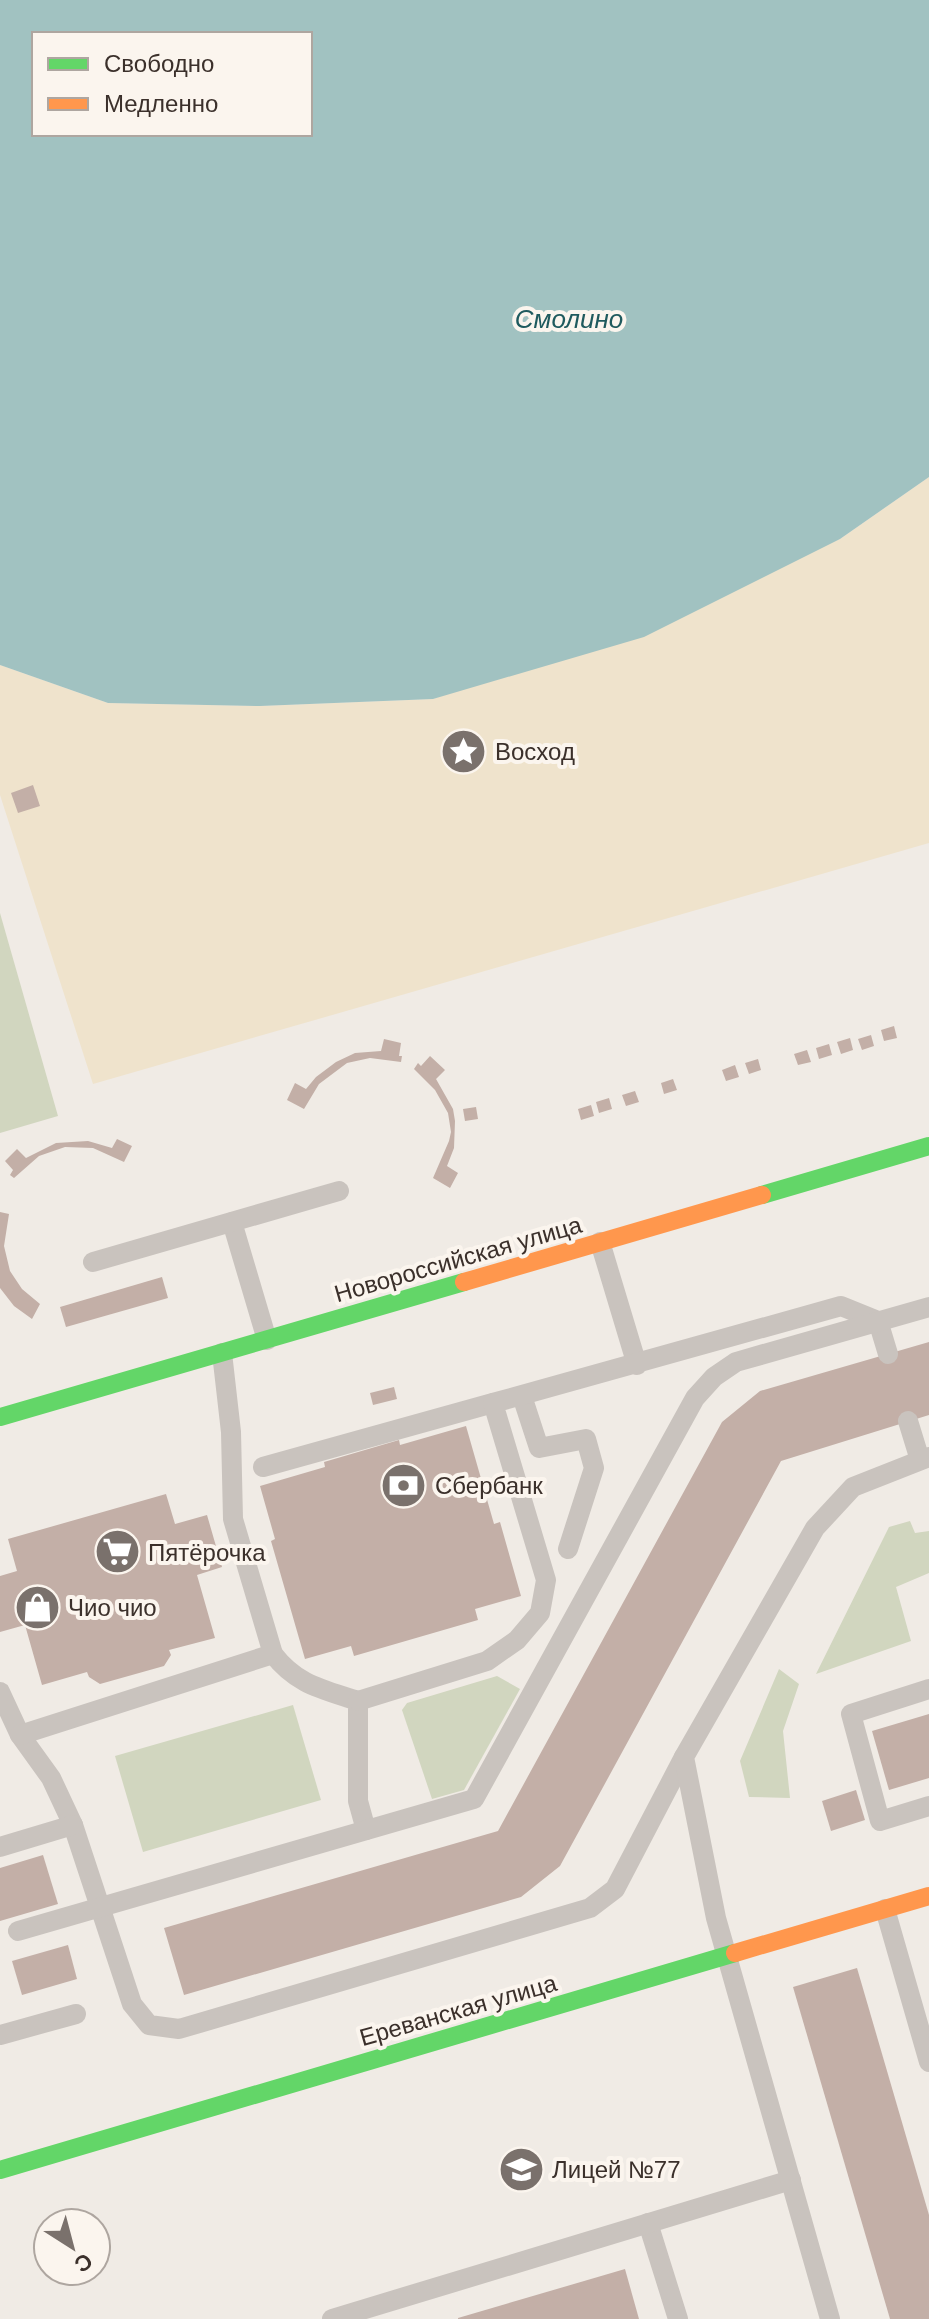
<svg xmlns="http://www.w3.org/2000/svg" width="929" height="2319" viewBox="0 0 929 2319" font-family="Arial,sans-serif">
	<rect width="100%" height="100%" fill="#f0ebe5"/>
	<g fill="#d1d6bf">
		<path d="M 0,913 L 58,1116 L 0,1133 Z"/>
		<path d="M 910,1521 L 915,1533 L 929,1531 L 929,1573 L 896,1587 L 911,1641 L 816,1674 L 889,1527 Z"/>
		<path d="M 779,1669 L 799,1684 L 783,1731 L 790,1798 L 749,1797 L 740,1761 Z"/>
		<path d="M 497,1676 L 520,1689 L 464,1790 L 432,1799 L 402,1710 L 407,1703 Z"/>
		<path d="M 293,1705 L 321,1800 L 143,1852 L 115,1756 Z"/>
	</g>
	<path fill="#efe3cc" d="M 929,477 L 929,843 L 93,1084 L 0,795 L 0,665 L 108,703 L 260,706 L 433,699 L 840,539 Z"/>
	<path fill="#a1c2c1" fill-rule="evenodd" d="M 0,0 L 929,0 L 929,477 L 840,539 L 644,637 L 433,699 L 260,706 L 108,703 L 0,665 ZM 34,34 L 310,34 L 310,134 L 34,134 Z"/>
	<g fill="#c3afa7">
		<path d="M 33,785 L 40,806 L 18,813 L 11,793 Z"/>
		<path d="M 894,1026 L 897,1038 L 884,1041 L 881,1030 Z"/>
		<path d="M 871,1035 L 874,1046 L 862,1050 L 858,1039 Z"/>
		<path d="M 850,1038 L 853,1050 L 841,1054 L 837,1042 Z"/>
		<path d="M 384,1039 L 401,1043 L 399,1056 L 402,1056 L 401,1062 L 370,1058 L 347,1063 L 319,1084 L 304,1109 L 287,1100 L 295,1083 L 306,1089 L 316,1077 L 336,1062 L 355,1053 L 381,1051 Z"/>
		<path d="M 829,1044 L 832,1055 L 819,1059 L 816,1048 Z"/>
		<path d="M 807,1050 L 811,1062 L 798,1065 L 794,1054 Z"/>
		<path d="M 430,1056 L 445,1070 L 436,1079 L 453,1109 L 455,1121 L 454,1148 L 447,1166 L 458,1173 L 450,1188 L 433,1178 L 449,1141 L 451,1132 L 448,1113 L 435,1090 L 414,1069 L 418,1063 L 421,1066 Z"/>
		<path d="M 758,1059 L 761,1070 L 749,1074 L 745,1063 Z"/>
		<path d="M 735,1065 L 739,1077 L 726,1081 L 722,1070 Z"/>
		<path d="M 673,1079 L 677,1090 L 664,1094 L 661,1083 Z"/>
		<path d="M 635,1091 L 639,1102 L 626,1106 L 622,1095 Z"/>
		<path d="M 609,1098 L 612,1109 L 599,1113 L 596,1102 Z"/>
		<path d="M 591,1105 L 594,1116 L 581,1120 L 578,1109 Z"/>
		<path d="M 476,1107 L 478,1119 L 465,1121 L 463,1109 Z"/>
		<path d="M 117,1139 L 132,1146 L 124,1162 L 93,1148 L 65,1147 L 39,1156 L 14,1178 L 10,1175 L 13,1170 L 5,1161 L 17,1149 L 26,1158 L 56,1143 L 88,1141 L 112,1148 Z"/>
		<path d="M 0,1212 L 9,1214 L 4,1246 L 10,1271 L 22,1289 L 40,1304 L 32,1319 L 14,1306 L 0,1288 Z"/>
		<path d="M 162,1277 L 168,1298 L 66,1327 L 60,1307 Z"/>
		<path d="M 929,1342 L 929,1415 L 781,1461 L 560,1866 L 521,1897 L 184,1995 L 164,1928 L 498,1831 L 722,1422 L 760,1391 Z"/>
		<path d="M 394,1387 L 397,1399 L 373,1405 L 370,1393 Z"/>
		<path d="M 466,1426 L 494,1524 L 500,1522 L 521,1596 L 475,1609 L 478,1620 L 354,1656 L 351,1646 L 305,1659 L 271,1541 L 275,1539 L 260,1486 L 325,1467 L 324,1462 L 399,1440 L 400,1445 Z"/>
		<path d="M 166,1494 L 175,1524 L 207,1515 L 222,1567 L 197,1575 L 215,1638 L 169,1650 L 171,1655 L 164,1666 L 100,1684 L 89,1677 L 87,1672 L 42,1685 L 25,1625 L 0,1632 L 0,1576 L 17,1571 L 8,1539 Z"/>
		<path d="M 929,1714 L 929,1778 L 889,1790 L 872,1731 Z"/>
		<path d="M 856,1790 L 865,1820 L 831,1831 L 822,1801 Z"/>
		<path d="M 43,1855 L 58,1904 L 0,1921 L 0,1868 Z"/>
		<path d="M 68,1945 L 77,1979 L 22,1995 L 12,1961 Z"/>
		<path d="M 857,1968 L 929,2215 L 929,2319 L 890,2319 L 793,1987 Z"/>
		<path d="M 625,2269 L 639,2319 L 458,2319 L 458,2318 Z"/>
	</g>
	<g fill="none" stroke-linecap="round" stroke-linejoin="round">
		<g stroke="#c9c3be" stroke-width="20">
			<path d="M 232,1222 L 267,1340"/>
			<path d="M 600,1242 L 637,1365"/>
			<path d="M 93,1262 L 339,1191"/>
			<path d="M 522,1396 L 539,1448 L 586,1439 L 594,1468 L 568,1549"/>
			<path d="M 908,1421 L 920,1460"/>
			<path d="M 263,1467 L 493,1403"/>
			<path d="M 273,1654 C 297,1685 322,1689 358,1701 L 358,1801 L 366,1830"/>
			<path d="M 929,1689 L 851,1714 L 880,1821 L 929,1806"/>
			<path d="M 0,1692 L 20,1735 L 51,1778 L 73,1825 L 132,2004 L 149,2025 L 179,2029 L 590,1908 L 615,1889 L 684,1757"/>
			<path d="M 358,1701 L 487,1661 L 517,1640 L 540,1613 L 546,1580 L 493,1403 L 841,1306 L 878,1321 L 888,1354"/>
			<path d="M 20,1735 L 273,1654 L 233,1519 L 231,1432 L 222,1353"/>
			<path d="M 0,1847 L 73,1825"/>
			<path d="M 885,1909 L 929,2062"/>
			<path d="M 18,1931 L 474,1799 L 695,1398 L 714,1377 L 736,1362 L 929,1307"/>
			<path d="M 0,2035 L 76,2014"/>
			<path d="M 648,2223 L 678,2319"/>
			<path d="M 332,2319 L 791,2180"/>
			<path d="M 830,2319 L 716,1918 L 684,1757 L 815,1528 L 853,1487 L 929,1457"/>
		</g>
		<g stroke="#63d668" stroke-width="18">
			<path d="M 762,1195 L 929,1146"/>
			<path d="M 0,1417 L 464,1282"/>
			<path d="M 0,2170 L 735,1953"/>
		</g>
		<g stroke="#ff974d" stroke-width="18">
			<path d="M 464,1282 L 762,1195"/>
			<path d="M 735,1953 L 929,1896"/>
		</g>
	</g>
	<defs>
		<symbol id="sight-disc" viewBox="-11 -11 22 22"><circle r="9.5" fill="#7a716c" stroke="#fbf5ee"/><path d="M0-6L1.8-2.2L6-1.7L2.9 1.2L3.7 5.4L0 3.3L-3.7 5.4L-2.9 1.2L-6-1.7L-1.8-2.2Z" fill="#fff"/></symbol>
		<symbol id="bank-disc" viewBox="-11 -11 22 22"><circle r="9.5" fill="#7a716c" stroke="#fbf5ee"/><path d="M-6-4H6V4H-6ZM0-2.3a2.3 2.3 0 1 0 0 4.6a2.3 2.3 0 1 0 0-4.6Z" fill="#fff"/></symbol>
		<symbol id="supermarket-disc" viewBox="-11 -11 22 22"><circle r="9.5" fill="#7a716c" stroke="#fbf5ee"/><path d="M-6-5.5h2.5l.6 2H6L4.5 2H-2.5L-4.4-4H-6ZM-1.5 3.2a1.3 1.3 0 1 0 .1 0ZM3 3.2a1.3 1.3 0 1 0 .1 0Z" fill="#fff"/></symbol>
		<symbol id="shop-disc" viewBox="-11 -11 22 22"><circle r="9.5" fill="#7a716c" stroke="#fbf5ee"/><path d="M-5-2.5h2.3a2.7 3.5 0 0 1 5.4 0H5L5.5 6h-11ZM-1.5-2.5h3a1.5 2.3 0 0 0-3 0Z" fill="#fff"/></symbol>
		<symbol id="school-disc" viewBox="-11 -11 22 22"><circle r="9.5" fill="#7a716c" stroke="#fbf5ee"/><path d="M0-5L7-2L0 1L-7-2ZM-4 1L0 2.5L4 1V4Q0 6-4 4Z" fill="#fff"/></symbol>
	</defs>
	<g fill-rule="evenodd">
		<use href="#sight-disc" x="438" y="726" width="51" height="51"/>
		<use href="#bank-disc" x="378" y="1460" width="51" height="51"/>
		<use href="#supermarket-disc" x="92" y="1526" width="51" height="51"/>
		<use href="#shop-disc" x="12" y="1582" width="51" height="51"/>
		<use href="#school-disc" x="496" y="2144" width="51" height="51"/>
	</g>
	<g text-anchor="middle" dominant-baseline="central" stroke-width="8" stroke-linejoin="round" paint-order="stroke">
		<g font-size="24" fill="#3b302b" stroke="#fbf5ee" text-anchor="start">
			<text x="495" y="751">Восход</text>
			<text x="435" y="1485">Сбербанк</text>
			<text x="148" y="1552">Пятёрочка</text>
			<text x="68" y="1607">Чио чио</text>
			<text x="552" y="2169">Лицей №77</text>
		</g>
		<g font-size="24" fill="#3b302b" stroke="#fbf5ee">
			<text transform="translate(458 1259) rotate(-16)">Новороссийская улица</text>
			<text transform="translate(458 2010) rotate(-16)">Ереванская улица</text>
		</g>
		<g font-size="26" font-style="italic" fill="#1f5a5e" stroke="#fbf5ee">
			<text x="569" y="319">Смолино</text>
		</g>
	</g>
	<rect x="32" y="32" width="280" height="104" fill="#fbf5ee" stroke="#aea6a0" stroke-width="2"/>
	<rect x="48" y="58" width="40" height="12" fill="#63d668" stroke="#aea6a0" stroke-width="2"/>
	<text x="104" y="72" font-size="24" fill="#3b302b">Свободно</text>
	<rect x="48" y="98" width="40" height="12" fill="#ff974d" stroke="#aea6a0" stroke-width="2"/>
	<text x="104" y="112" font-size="24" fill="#3b302b">Медленно</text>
	<g transform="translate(72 2247) rotate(144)"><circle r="38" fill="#fbf5ee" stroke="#aea6a0" stroke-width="2"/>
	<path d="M0-6L14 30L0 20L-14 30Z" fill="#7a716c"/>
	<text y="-12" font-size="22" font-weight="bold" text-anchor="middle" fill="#3b302b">С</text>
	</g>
</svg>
